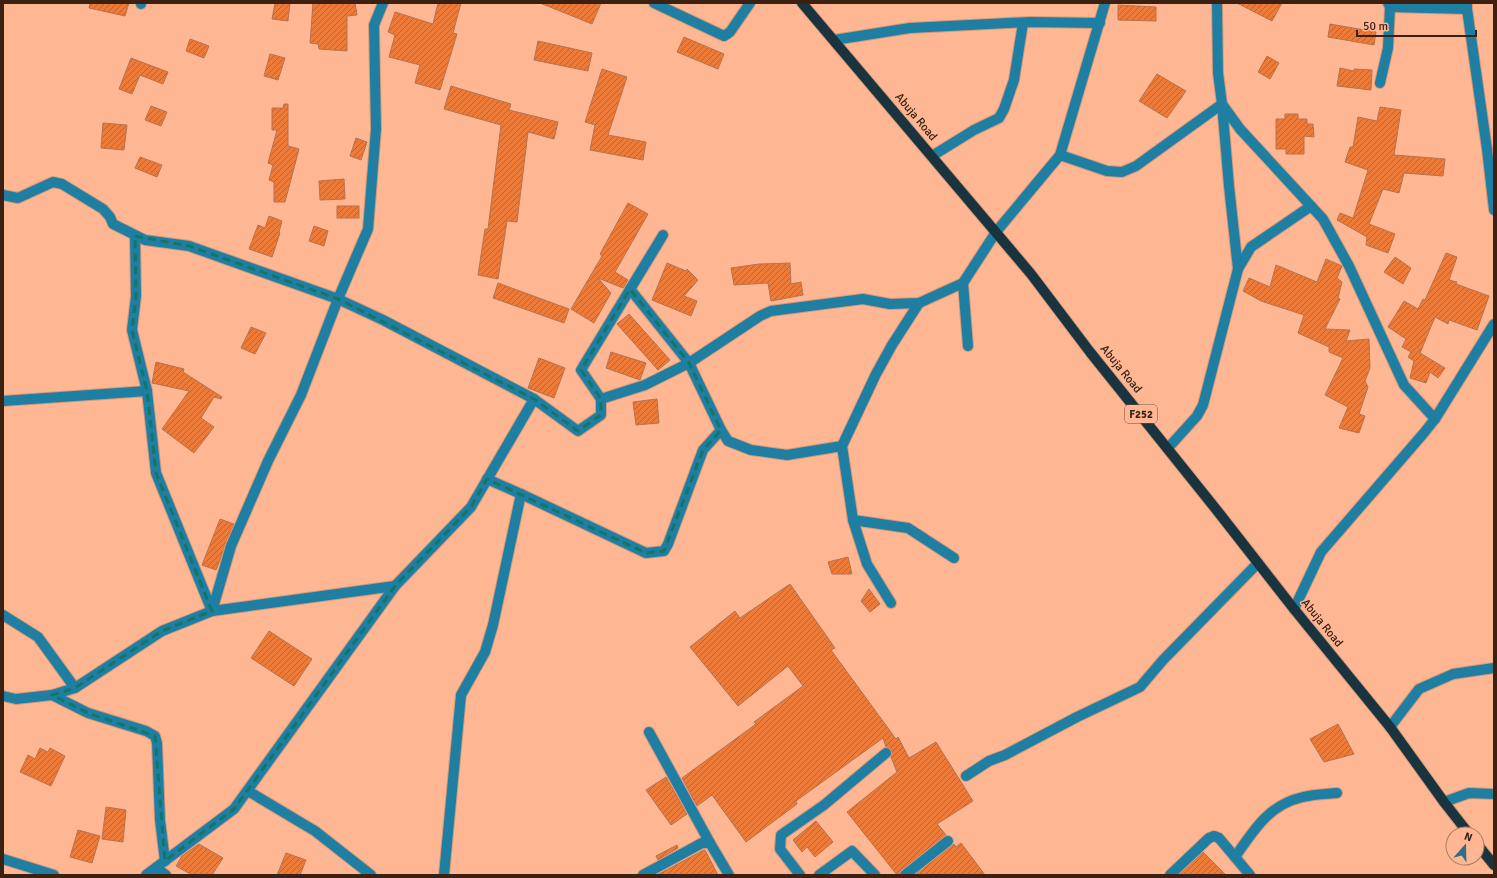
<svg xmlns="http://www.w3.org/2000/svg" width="1497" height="878" viewBox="0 0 1497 878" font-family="Signika,sans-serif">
	<defs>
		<pattern id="building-hatch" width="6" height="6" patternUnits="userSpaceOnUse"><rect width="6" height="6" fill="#ec7a38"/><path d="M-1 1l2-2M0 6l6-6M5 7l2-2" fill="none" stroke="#c0642e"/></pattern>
	</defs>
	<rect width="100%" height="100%" fill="#ffb793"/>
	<g fill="url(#building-hatch)" stroke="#b57351">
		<path d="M 90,3 L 129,3 L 125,16 L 89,8 Z"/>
		<path d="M 275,3 L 290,3 L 288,21 L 272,19 Z"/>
		<path d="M 313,3 L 355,3 L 357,15 L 347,16 L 347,51 L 319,49 L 318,44 L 310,43 Z"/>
		<path d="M 438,3 L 461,3 L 453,33 L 457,34 L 440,90 L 415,83 L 420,65 L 389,57 L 395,35 L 388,32 L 395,12 L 433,24 Z"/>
		<path d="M 540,3 L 601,3 L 592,24 Z"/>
		<path d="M 1237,3 L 1282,3 L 1272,21 Z"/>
		<path d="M 1118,5 L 1156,7 L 1156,21 L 1118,20 Z"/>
		<path d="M 1330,24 L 1376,32 L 1374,45 L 1328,37 Z"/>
		<path d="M 684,37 L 724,54 L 718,69 L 677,52 Z"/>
		<path d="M 190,39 L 209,46 L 204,58 L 186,51 Z"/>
		<path d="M 538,41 L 592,53 L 588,71 L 534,60 Z"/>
		<path d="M 270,54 L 285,58 L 278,80 L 264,76 Z"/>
		<path d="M 1267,56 L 1279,63 L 1270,79 L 1258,72 Z"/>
		<path d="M 131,58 L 168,72 L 163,84 L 140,75 L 132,94 L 119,89 Z"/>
		<path d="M 1340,68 L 1354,71 L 1354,69 L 1372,70 L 1371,90 L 1337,86 Z"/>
		<path d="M 602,69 L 627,77 L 608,135 L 646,142 L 643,160 L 590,150 L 595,125 L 585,122 Z"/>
		<path d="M 1157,74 L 1186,91 L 1167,118 L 1139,101 Z"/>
		<path d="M 451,86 L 511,104 L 509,110 L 558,122 L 554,139 L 528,132 L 517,222 L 507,221 L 498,279 L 478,275 L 485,229 L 488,229 L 501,125 L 444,109 Z"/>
		<path d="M 284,104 L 288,104 L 288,146 L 299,149 L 285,202 L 274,202 L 274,182 L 269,180 L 273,165 L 268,163 L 277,130 L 272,130 L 272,108 L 283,108 Z"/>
		<path d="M 151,106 L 167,112 L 161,126 L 145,120 Z"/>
		<path d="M 1380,107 L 1401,110 L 1394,155 L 1445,159 L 1443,176 L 1404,173 L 1399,193 L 1383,189 L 1369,224 L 1395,234 L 1388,253 L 1366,245 L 1367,237 L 1337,220 L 1340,213 L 1353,218 L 1368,170 L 1345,162 L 1350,147 L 1353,147 L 1358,117 L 1377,121 Z"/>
		<path d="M 1285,114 L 1298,114 L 1298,119 L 1307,119 L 1307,124 L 1313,124 L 1314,137 L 1304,136 L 1304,154 L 1286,154 L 1286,149 L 1276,149 L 1276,119 L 1285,119 Z"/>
		<path d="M 103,123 L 127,125 L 124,150 L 101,148 Z"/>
		<path d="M 356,138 L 367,142 L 361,160 L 350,156 Z"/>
		<path d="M 140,157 L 162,165 L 157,177 L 135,168 Z"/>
		<path d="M 344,179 L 345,199 L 320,200 L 319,181 Z"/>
		<path d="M 628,203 L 648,214 L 615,272 L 628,280 L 623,288 L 598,278 L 611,293 L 594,323 L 571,309 L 602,256 L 600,254 Z"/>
		<rect x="337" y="206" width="22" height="12"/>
		<path d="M 269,216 L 282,221 L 279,232 L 280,233 L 272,257 L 249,249 L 258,225 L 265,228 Z"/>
		<path d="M 314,226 L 328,231 L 324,246 L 309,241 Z"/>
		<path d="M 1446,253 L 1457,257 L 1449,280 L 1457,282 L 1456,284 L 1489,296 L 1477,330 L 1449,320 L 1448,324 L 1435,317 L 1420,353 L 1445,368 L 1438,378 L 1430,372 L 1426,383 L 1410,378 L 1414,361 L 1408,357 L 1411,352 L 1402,347 L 1406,339 L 1388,327 L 1404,301 L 1418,309 L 1423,299 L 1425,300 Z"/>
		<path d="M 1395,257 L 1411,268 L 1403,284 L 1384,272 Z"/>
		<path d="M 1326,259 L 1342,266 L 1337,278 L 1342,282 L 1338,298 L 1340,299 L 1325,329 L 1350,330 L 1346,341 L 1369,339 L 1370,368 L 1365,381 L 1368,387 L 1359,414 L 1365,416 L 1359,433 L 1339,428 L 1348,407 L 1325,395 L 1343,358 L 1329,352 L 1329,347 L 1298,333 L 1304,315 L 1261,301 L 1243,291 L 1249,278 L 1270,287 L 1276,265 L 1317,282 Z"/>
		<path d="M 667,263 L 686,271 L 687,269 L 698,280 L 684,296 L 697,301 L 691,316 L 652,300 Z"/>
		<path d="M 790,263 L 791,284 L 801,282 L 803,295 L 771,301 L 768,283 L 734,285 L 731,268 L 759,264 Z"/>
		<path d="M 498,283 L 569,309 L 564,323 L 493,298 Z"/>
		<path d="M 629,314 L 670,360 L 658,370 L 617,324 Z"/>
		<path d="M 251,327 L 266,333 L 255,354 L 241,348 Z"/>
		<path d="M 611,352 L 646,363 L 640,380 L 606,368 Z"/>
		<path d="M 539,358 L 565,368 L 554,398 L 528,388 Z"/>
		<path d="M 156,362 L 184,369 L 183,372 L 222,397 L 221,399 L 214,397 L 201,418 L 214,427 L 194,453 L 162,429 L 189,391 L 152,383 Z"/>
		<path d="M 657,399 L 659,423 L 636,425 L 633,402 Z"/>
		<path d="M 220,519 L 234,524 L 216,570 L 202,565 Z"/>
		<path d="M 848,557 L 852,574 L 832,574 L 828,562 Z"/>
		<path d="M 790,584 L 835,648 L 831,650 L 896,739 L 898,737 L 909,758 L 936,742 L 973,801 L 937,824 L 946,835 L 901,870 L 899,875 L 897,875 L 847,812 L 897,772 L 891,757 L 892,752 L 891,749 L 886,747 L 883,738 L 796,801 L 797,804 L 746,842 L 712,795 L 697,806 L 682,778 L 756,724 L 754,722 L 803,686 L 788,666 L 738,706 L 690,647 L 735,611 L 740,618 Z"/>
		<path d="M 869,589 L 880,604 L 870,612 L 861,601 Z"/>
		<path d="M 269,631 L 312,659 L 294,686 L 251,658 Z"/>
		<path d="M 1338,724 L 1354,754 L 1324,762 L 1310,739 Z"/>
		<path d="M 40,748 L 48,752 L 50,748 L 65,756 L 51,786 L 20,772 L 28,755 L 35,759 Z"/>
		<path d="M 666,777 L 687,814 L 671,825 L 646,790 Z"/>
		<path d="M 106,807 L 126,810 L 123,842 L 102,839 Z"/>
		<path d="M 816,821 L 833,842 L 815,857 L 807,847 L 802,852 L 793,840 Z"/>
		<path d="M 78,830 L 100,836 L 92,863 L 70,857 Z"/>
		<path d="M 961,843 L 985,875 L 915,875 L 954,844 L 956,847 Z"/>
		<path d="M 199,844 L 223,858 L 212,875 L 192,875 L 176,866 L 182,856 Z"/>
		<path d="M 677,845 L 678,848 L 658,860 L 656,856 Z"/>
		<path d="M 704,850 L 705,850 L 718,875 L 657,875 Z"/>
		<path d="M 1203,852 L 1226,875 L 1179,875 Z"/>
		<path d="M 286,853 L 306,860 L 300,875 L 277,875 Z"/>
	</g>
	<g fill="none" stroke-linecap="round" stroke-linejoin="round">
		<defs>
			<g id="minor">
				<path d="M 654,3 L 724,36 L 730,32 L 750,3"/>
				<path d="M 1217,3 L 1218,73 L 1222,104 L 1240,129 L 1323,219 L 1349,266 L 1404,385 L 1435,419"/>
				<path d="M 1467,3 L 1467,9 L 1487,149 L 1494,210"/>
				<path d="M 141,4 L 141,3"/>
				<path d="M 1390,7 L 1467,9"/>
				<path d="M 834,40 L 910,28 L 1030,22 L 1100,23"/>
				<path d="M 1380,83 L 1388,48 L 1390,7 L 1388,3"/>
				<path d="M 1222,104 L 1229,186 L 1238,269"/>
				<path d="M 1060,155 L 1107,171 L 1122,172 L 1136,166 L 1222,104"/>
				<path d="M 932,156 L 974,130 L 999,118 L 1004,109 L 1014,80 L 1023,23"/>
				<path d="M 3,195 L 18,198 L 53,182 L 62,184 L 103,209 L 110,217 L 113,224 L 145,240 L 189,246 L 338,299 L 383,320 L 534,399"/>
				<path d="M 135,236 L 136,296 L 132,330 L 147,391 L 156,473 L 212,611"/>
				<path d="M 963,283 L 968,346"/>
				<path d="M 630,289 L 689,363 L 721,430 L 728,441 L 751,450 L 787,455 L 842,446 L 876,374 L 892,345 L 919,303"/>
				<path d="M 601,399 L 581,370 L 663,235"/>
				<path d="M 3,401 L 147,391"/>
				<path d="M 842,446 L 853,520 L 867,564 L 891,603"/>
				<path d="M 1168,448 L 1197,416 L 1203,405 L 1238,269 L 1251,247 L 1311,206"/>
				<path d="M 521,494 L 646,553 L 664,551 L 668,544 L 703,450 L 721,430"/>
				<path d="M 853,520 L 908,528 L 954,558"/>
				<path d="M 1294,609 L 1321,552 L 1423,434 L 1435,419 L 1494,324"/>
				<path d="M 212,611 L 231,546 L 268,461 L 301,395 L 338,299 L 368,229 L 376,129 L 374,25 L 383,3"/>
				<path d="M 3,615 L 38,637 L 75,688"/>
				<path d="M 52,695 L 88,713 L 146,731 L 155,736 L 157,743 L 160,820 L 165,861"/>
				<path d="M 3,696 L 16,699 L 52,695 L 75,688 L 162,631 L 212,611 L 395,586"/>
				<path d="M 1390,727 L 1419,689 L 1453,674 L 1494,668"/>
				<path d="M 649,732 L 710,843 L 729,875"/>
				<path d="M 966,776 L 989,761 L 1005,755 L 1077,717 L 1140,687 L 1163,660 L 1258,563"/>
				<path d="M 248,791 L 315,831 L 371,875"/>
				<path d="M 1444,802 L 1469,793 L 1494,794"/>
				<path d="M 1235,857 C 1254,830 1268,805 1303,797 C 1314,794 1326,794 1337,793"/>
				<path d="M 3,859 L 54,875"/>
				<path d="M 156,868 L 166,875"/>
				<path d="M 146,875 L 234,809 L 395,586 L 471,507 L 534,399 L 578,431 L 601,415 L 601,399 L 645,385 L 689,363 L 760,316 L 771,311 L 863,299 L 890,304 L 919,303 L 963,283 L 996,232 L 1060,155 L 1105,3"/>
				<path d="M 444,875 L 461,695 L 485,652 L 493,625 L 521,494 L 487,479"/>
				<path d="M 643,875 L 702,843 L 710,843"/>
				<path d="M 800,875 L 780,849 L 781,835 L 824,805 L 886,753"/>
				<path d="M 819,875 L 852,851 L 875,875"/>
				<path d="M 905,875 L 948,841"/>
				<path d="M 1170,875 L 1209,838 L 1214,836 L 1219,838 L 1250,875"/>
			</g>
			<g id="major">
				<path d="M 802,3 L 1031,274 L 1090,352 L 1219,513 L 1294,609 L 1390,727 L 1444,802 L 1469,834"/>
				<path d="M 1477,844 L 1494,865"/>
			</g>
		</defs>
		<use href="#minor" stroke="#d89979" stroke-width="12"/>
		<use href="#major" stroke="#d89979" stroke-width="12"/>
		<use href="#minor" stroke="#1f7fa2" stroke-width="10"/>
		<use href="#major" stroke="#1a343f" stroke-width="10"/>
	</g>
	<path fill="none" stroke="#0f766e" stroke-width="3" stroke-dasharray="8 5" stroke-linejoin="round" d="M 135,236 L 189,246 L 338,299 L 534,399 L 578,431 L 601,415 L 601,399 L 581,370 L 630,289 L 689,363 L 721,430 L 703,450 L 664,551 L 646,553 L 487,479 L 471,507 L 395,586 L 234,809 L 165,861 L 155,736 L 88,713 L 52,695 L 75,688 L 162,631 L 212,611 L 156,473 L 147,391 L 132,330 L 136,296 Z"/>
	<g text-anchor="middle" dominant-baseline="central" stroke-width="3" stroke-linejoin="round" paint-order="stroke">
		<rect fill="#ffb793" stroke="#764e39" stroke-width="1" x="1125" y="405" width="32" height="18" rx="3"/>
		<g font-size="11" font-weight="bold" fill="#3c2113">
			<text x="1141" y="414">F252</text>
		</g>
		<g font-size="12" fill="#3c2113" stroke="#ffb793">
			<text transform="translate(916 117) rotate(50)">Abuja Road</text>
			<text transform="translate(1121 369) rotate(51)">Abuja Road</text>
			<text transform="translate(1322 623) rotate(51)">Abuja Road</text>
		</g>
	</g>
	<rect width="1497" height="878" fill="none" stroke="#3c2113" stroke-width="8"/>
	<g transform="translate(1465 846) rotate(20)"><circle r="19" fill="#ffb793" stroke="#b17b60"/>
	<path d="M0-3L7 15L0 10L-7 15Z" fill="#326d85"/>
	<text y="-6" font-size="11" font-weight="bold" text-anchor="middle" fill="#3c2113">N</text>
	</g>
	<path d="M1357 30v6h119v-6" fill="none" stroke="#3c2113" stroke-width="2"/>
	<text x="1363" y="30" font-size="12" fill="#3c2113" stroke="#ffb793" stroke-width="3" paint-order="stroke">50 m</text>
</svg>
